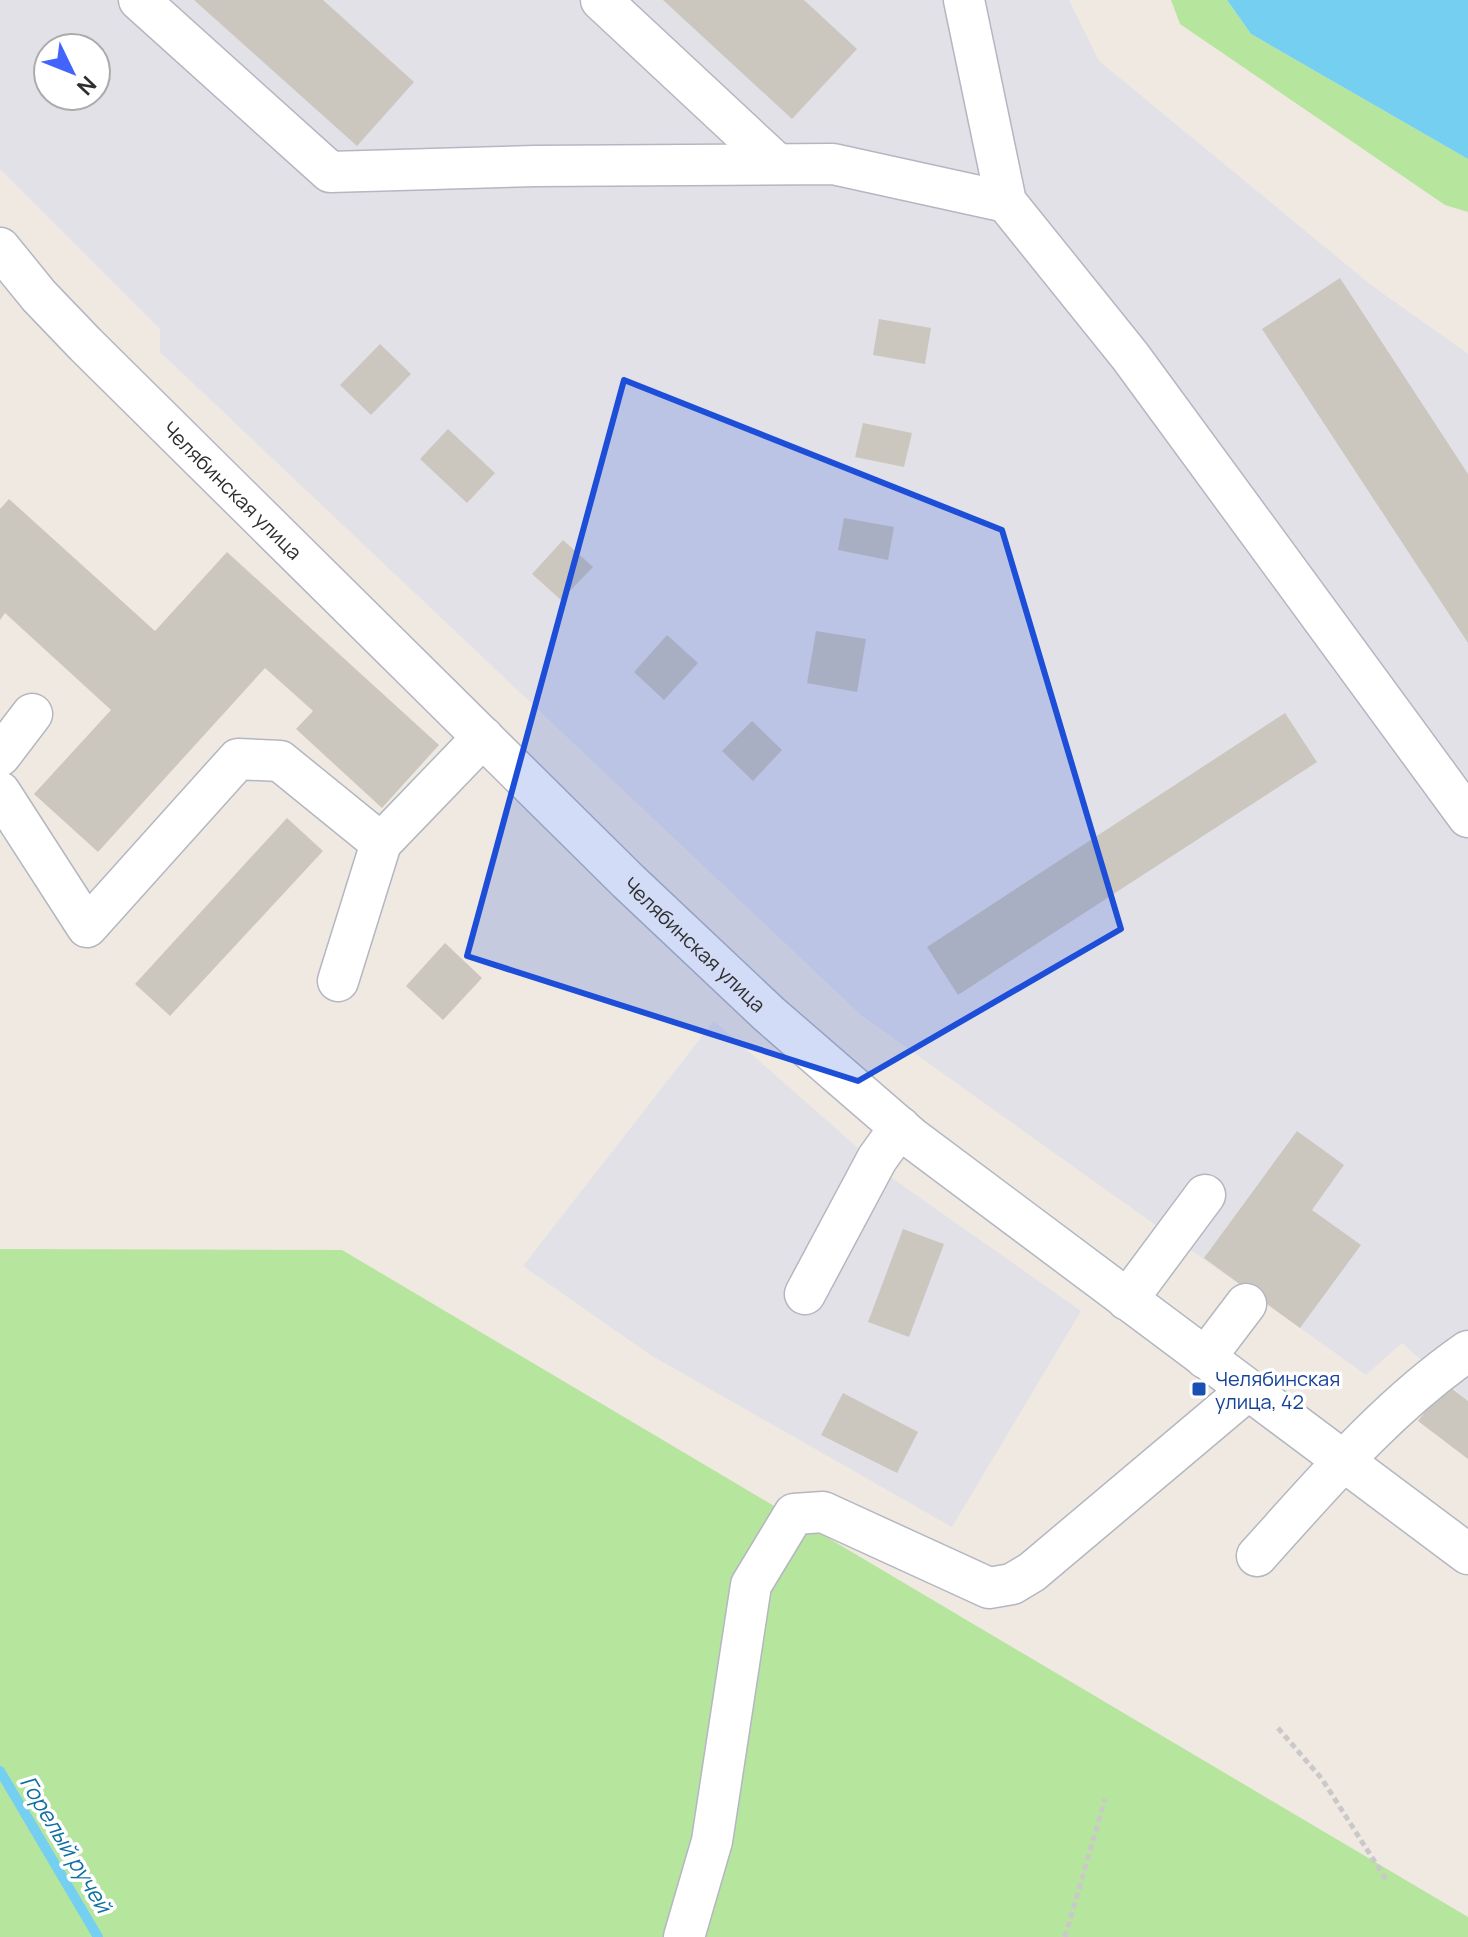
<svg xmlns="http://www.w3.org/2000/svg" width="1468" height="1937" viewBox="0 0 1468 1937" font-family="Manrope,sans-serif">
	<rect width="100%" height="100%" fill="#efe9e1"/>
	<g fill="#e3e1e8" fill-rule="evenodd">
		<path d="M 0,0 L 1069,0 L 1099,61 L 1371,285 L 1468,354 L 1468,1401 L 1402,1343 L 1366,1375 L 861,1015 L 160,352 L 160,329 L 0,169 ZM 48,48 L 96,48 L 96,96 L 48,96 Z"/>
		<path d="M 714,1021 L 892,1178 L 1081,1311 L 952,1527 L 649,1354 L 523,1266 Z"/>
	</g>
	<g fill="#b6e59e">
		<path d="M 1171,0 L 1227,0 L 1251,34 L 1468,159 L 1468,212 L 1445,205 L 1180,24 Z"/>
		<path d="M 0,1249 L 342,1250 L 1468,1917 L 1468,1937 L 0,1937 Z"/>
	</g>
	<path fill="#75cff0" d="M 1227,0 L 1468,0 L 1468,159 L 1251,34 Z"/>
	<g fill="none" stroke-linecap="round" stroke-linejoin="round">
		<path stroke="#75cff0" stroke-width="10" d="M 0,1771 L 98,1937"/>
	</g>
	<g fill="#cbc7bf">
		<path d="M 194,0 L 323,0 L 414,82 L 357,146 Z"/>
		<path d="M 663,0 L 804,0 L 857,49 L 792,119 Z"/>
		<path d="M 1340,278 L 1468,474 L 1468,643 L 1262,329 Z"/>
		<path d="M 879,319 L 931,328 L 925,364 L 873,355 Z"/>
		<path d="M 380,344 L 411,374 L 371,415 L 340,385 Z"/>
		<path d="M 863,423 L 912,433 L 904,467 L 855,457 Z"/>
		<path d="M 448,429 L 495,473 L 467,503 L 420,459 Z"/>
		<path d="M 9,499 L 155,631 L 227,552 L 439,745 L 382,808 L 296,729 L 313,711 L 265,668 L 98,852 L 34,794 L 111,710 L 5,613 L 0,620 L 0,509 Z"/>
		<path d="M 844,518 L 894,527 L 888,560 L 838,550 Z"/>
		<path d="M 563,540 L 593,567 L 561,600 L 532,574 Z"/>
		<path d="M 816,631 L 866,639 L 857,692 L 807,683 Z"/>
		<path d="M 667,635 L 698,663 L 664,700 L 634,672 Z"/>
		<path d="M 1285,713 L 1317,762 L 958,995 L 927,947 Z"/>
		<path d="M 752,721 L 782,750 L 753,781 L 722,751 Z"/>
		<path d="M 287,818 L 323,851 L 170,1016 L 135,984 Z"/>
		<path d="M 445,943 L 482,978 L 443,1020 L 406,986 Z"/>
		<path d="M 1297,1131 L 1344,1165 L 1312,1210 L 1361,1245 L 1300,1328 L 1204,1258 Z"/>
		<path d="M 903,1229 L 944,1244 L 909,1337 L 868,1322 Z"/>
		<path d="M 1446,1384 L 1468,1401 L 1468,1459 L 1418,1421 Z"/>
		<path d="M 843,1393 L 918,1432 L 897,1473 L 821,1435 Z"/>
	</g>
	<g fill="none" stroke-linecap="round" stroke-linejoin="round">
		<defs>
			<g id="minor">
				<path d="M 139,0 L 330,172 L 535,166 L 833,164 L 1006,202"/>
				<path d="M 601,0 L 777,164"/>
				<path d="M 964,0 L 1006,202 L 1130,356 L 1468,817"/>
				<path id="s1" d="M 0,248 L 39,296 L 86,345 L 628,881 L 769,1014 L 912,1138 L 1468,1554"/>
				<path d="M 0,756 L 32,714"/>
				<path d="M 0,792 L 87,927 L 238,759 L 280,761 L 381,843"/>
				<path d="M 338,981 L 381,843 L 483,737"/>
				<path d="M 805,1294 L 877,1159 L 900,1127"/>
				<path d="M 1127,1300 L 1205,1195"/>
				<path d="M 1205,1358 L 1246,1304"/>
				<path d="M 1257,1556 C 1322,1484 1387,1407 1468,1351"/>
				<path d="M 684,1937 L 712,1841 L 751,1585 L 794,1514 L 823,1512 L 989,1588 L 1012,1584 L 1032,1572 L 1248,1390"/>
			</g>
		</defs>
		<use href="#minor" stroke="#b4b7c1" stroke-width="43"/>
		<g stroke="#c9c9c9" stroke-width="5" stroke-dasharray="6 4" stroke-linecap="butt">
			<path d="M 1278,1728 L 1322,1779 L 1387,1881"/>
			<path d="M 1065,1937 L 1105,1799"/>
		</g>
		<use href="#minor" stroke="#fff" stroke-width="40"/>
	</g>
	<path fill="#1d4ed8" fill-opacity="0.2" stroke="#1d4ed8" stroke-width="6" stroke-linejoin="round" d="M 624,380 L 1002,530 L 1121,929 L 858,1081 L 467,956 Z"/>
	<rect fill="#1a4fb4" stroke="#fff" stroke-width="3" x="1191" y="1381" width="16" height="16" rx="4"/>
	<g text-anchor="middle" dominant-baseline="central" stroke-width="7" stroke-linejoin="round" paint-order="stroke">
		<g font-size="20" fill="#2e2e2e" stroke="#fff">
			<text stroke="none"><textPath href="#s1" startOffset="336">Челябинская улица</textPath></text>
			<text stroke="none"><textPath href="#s1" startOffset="984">Челябинская улица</textPath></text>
		</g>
		<g font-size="20" fill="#164399" stroke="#fff" text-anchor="start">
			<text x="1215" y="1378">Челябинская<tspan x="1215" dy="23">улица, 42</tspan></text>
		</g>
		<g font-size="22" font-style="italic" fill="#0d6fa3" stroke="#fff">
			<text transform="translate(66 1844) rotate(59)">Горелый ручей</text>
		</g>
	</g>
	<g transform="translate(72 72) rotate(133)"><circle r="38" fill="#ffffff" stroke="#ababab" stroke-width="2"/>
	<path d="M0-6L14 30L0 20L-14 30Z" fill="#4264fb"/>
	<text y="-12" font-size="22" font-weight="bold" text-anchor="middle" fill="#2e2e2e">N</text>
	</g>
</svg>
